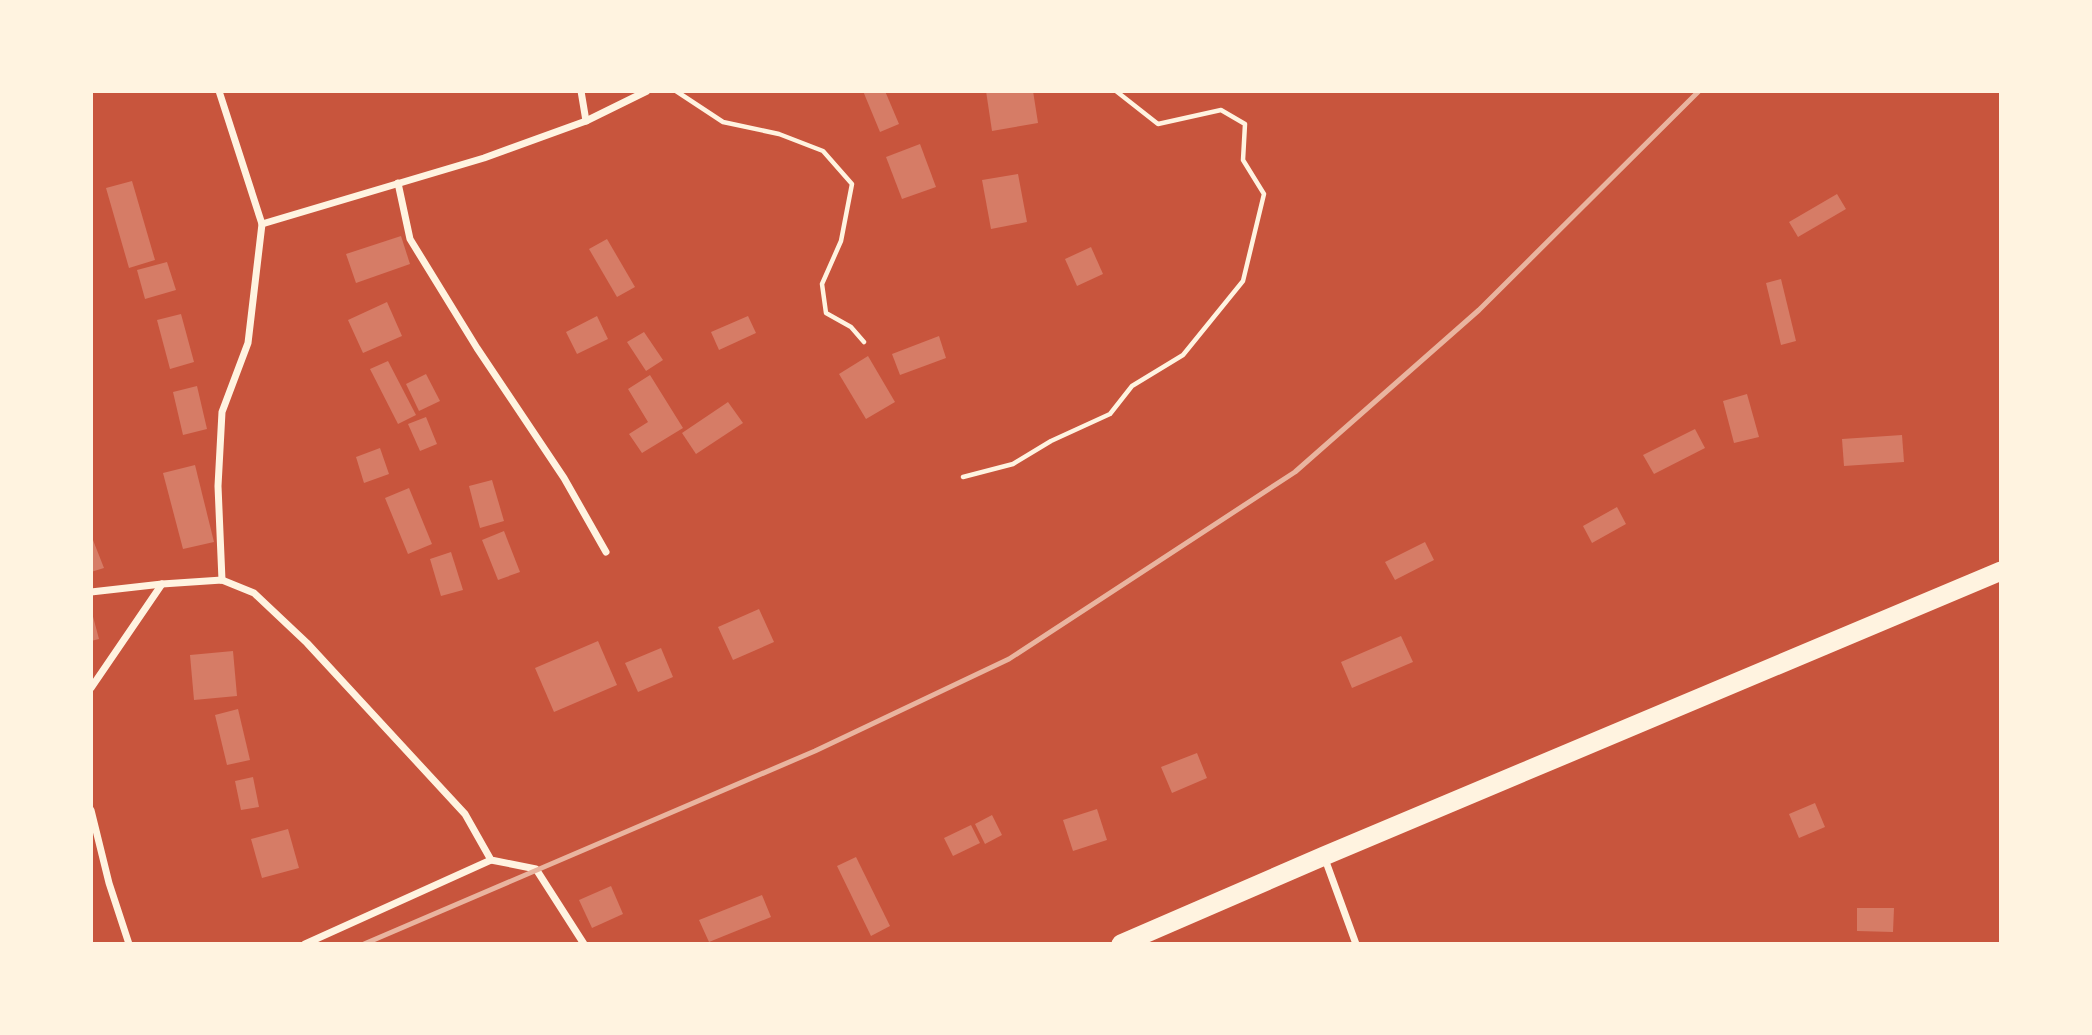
<svg xmlns="http://www.w3.org/2000/svg" width="2092" height="1035" viewBox="0 0 2092 1035" font-family="Figtree,sans-serif">
	<rect width="100%" height="100%" fill="#c8553d"/>
	<g fill="#d67c66">
		<path d="M 863,91 L 885,91 L 899,124 L 880,132 Z"/>
		<path d="M 986,91 L 1033,91 L 1038,123 L 992,131 Z"/>
		<path d="M 920,144 L 936,187 L 902,199 L 886,157 Z"/>
		<path d="M 1018,174 L 1027,222 L 991,229 L 982,180 Z"/>
		<path d="M 132,181 L 155,260 L 129,268 L 106,188 Z"/>
		<path d="M 1837,194 L 1846,209 L 1798,237 L 1789,222 Z"/>
		<path d="M 401,236 L 410,264 L 356,283 L 346,254 Z"/>
		<path d="M 607,239 L 635,287 L 617,297 L 589,249 Z"/>
		<path d="M 1091,247 L 1103,274 L 1077,286 L 1065,259 Z"/>
		<path d="M 167,262 L 176,290 L 145,299 L 137,270 Z"/>
		<path d="M 1781,279 L 1796,341 L 1781,345 L 1766,283 Z"/>
		<path d="M 387,302 L 402,336 L 363,353 L 348,320 Z"/>
		<path d="M 181,314 L 194,362 L 170,369 L 157,320 Z"/>
		<path d="M 597,316 L 608,339 L 577,354 L 566,332 Z"/>
		<path d="M 748,316 L 756,333 L 719,350 L 711,332 Z"/>
		<path d="M 644,332 L 663,360 L 646,371 L 627,342 Z"/>
		<path d="M 939,336 L 946,358 L 900,375 L 892,354 Z"/>
		<path d="M 868,356 L 895,402 L 866,419 L 839,374 Z"/>
		<path d="M 388,361 L 416,415 L 398,424 L 370,369 Z"/>
		<path d="M 426,374 L 440,401 L 419,411 L 406,384 Z"/>
		<path d="M 650,375 L 683,428 L 642,453 L 629,434 L 648,422 L 628,389 Z"/>
		<path d="M 197,386 L 207,429 L 183,435 L 173,392 Z"/>
		<path d="M 1747,394 L 1759,437 L 1734,443 L 1723,401 Z"/>
		<path d="M 728,402 L 743,423 L 696,454 L 682,433 Z"/>
		<path d="M 426,417 L 437,444 L 420,451 L 408,424 Z"/>
		<path d="M 1695,429 L 1705,448 L 1654,474 L 1643,455 Z"/>
		<path d="M 1902,435 L 1904,462 L 1844,466 L 1842,439 Z"/>
		<path d="M 380,448 L 389,474 L 364,483 L 356,457 Z"/>
		<path d="M 195,465 L 214,542 L 183,549 L 163,473 Z"/>
		<path d="M 492,480 L 504,521 L 480,528 L 469,486 Z"/>
		<path d="M 409,488 L 432,544 L 408,554 L 385,498 Z"/>
		<path d="M 1617,507 L 1626,524 L 1592,543 L 1583,526 Z"/>
		<path d="M 504,531 L 520,572 L 498,580 L 482,540 Z"/>
		<path d="M 91,535 L 104,568 L 91,572 Z"/>
		<path d="M 1425,542 L 1434,560 L 1395,580 L 1385,562 Z"/>
		<path d="M 451,552 L 463,590 L 441,596 L 430,559 Z"/>
		<path d="M 91,609 L 99,639 L 91,641 Z"/>
		<path d="M 759,609 L 774,642 L 733,660 L 718,627 Z"/>
		<path d="M 1401,636 L 1413,662 L 1352,688 L 1341,662 Z"/>
		<path d="M 598,641 L 617,685 L 554,712 L 535,668 Z"/>
		<path d="M 661,648 L 673,677 L 638,692 L 625,663 Z"/>
		<path d="M 233,651 L 237,696 L 194,700 L 190,655 Z"/>
		<path d="M 238,709 L 250,760 L 227,765 L 215,715 Z"/>
		<path d="M 1197,753 L 1207,778 L 1172,793 L 1161,767 Z"/>
		<path d="M 253,777 L 259,807 L 241,810 L 235,781 Z"/>
		<path d="M 1815,803 L 1825,827 L 1799,838 L 1789,814 Z"/>
		<path d="M 1097,809 L 1107,840 L 1073,851 L 1063,820 Z"/>
		<path d="M 992,815 L 1002,835 L 985,844 L 975,824 Z"/>
		<path d="M 971,825 L 980,843 L 953,856 L 944,838 Z"/>
		<path d="M 288,829 L 299,868 L 262,878 L 251,839 Z"/>
		<path d="M 856,857 L 890,926 L 871,936 L 837,866 Z"/>
		<path d="M 611,886 L 623,914 L 592,928 L 579,900 Z"/>
		<path d="M 762,895 L 771,917 L 709,942 L 699,920 Z"/>
		<path d="M 1857,908 L 1894,908 L 1893,932 L 1857,931 Z"/>
	</g>
	<g fill="none" stroke-linecap="round" stroke-linejoin="round">
		<g stroke="#fff3e0" stroke-width="4.5">
			<path d="M 676,91 L 723,122 L 779,134 L 823,151 L 852,184 L 841,241 L 822,284 L 826,313 L 851,327 L 864,342"/>
			<path d="M 963,477 L 1013,464 L 1051,441 L 1110,414 L 1132,386 L 1183,355 L 1243,281 L 1264,194 L 1243,160 L 1245,124 L 1221,110 L 1158,124 L 1116,91"/>
		</g>
		<g stroke="#fff3e0" stroke-width="7">
			<path d="M 219,91 L 262,224 L 248,343 L 222,412 L 218,486 L 222,580"/>
			<path d="M 581,91 L 586,121"/>
			<path d="M 398,183 L 410,239 L 477,348 L 564,478 L 606,552"/>
			<path d="M 262,224 L 484,158 L 586,121 L 647,91"/>
			<path d="M 91,592 L 162,584 L 222,580 L 254,593 L 307,643 L 465,814 L 491,860 L 536,869 L 584,944"/>
			<path d="M 91,688 L 162,584"/>
			<path d="M 91,810 L 109,883 L 129,944"/>
			<path d="M 1325,859 L 1356,944"/>
			<path d="M 305,944 L 491,860"/>
		</g>
		<path stroke="#fff3e0" stroke-width="19" d="M 1121,944 L 1324,856 L 2001,571"/>
		<path stroke="#e9b49f" stroke-width="5" d="M 364,944 L 815,751 L 1009,659 L 1295,472 L 1479,310 L 1699,91"/>
	</g>
	<rect width="2092" height="1035" fill="none" stroke="#fff3e0" stroke-width="186"/>
</svg>
